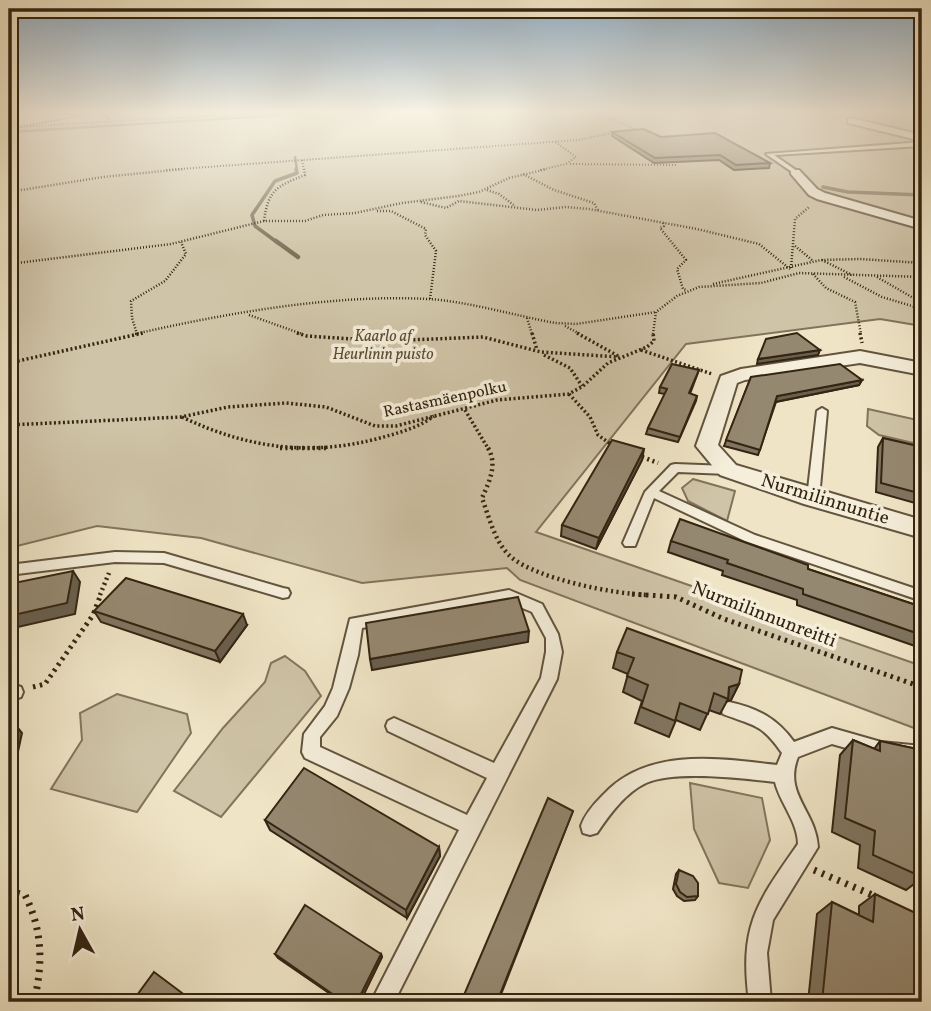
<svg xmlns="http://www.w3.org/2000/svg" width="931" height="1011" viewBox="0 0 931 1011" font-family="Vollkorn,serif">
	<rect width="100%" height="100%" fill="#efe5c6"/>
	<filter id="stains"><feTurbulence type="fractalNoise" baseFrequency=".00286" numOctaves="4"/><feColorMatrix values="0 0 0 0 .2 0 0 0 0 .09 0 0 0 0 .02 0 0 0 .5 -.17"/></filter>
	<radialGradient id="worn" r=".72"><stop offset=".6" stop-color="#630" stop-opacity="0"/><stop offset="1" stop-color="#630" stop-opacity=".3"/></radialGradient>
	<g fill="#cfc4a7" stroke="#82745c" stroke-width="2">
		<path d="M 58,112 L 922,112 L 922,326 L 880,319 L 686,344 L 536,532 L 922,666 L 922,731 L 520,580 L 507,568 L 362,583 L 201,538 L 97,526 L 9,548 L 9,129 L 88,114 L 55,114 Z"/>
		<path d="M 868,409 L 922,421 L 922,445 L 879,435 L 867,426 Z"/>
		<path d="M 693,479 L 735,491 L 727,521 L 688,501 L 682,488 Z"/>
		<path d="M 285,656 L 305,671 L 321,696 L 221,817 L 174,791 L 223,728 L 265,682 L 271,663 Z"/>
		<path d="M 117,694 L 187,714 L 191,733 L 137,812 L 51,789 L 82,740 L 80,713 Z"/>
		<path d="M 690,783 L 762,798 L 770,840 L 748,888 L 719,883 L 694,829 Z"/>
	</g>
	<g fill="none" stroke-linecap="round" stroke-linejoin="round">
		<g stroke="#7e7059" stroke-width="2.5">
			<path d="M 98,115 L 115,112"/>
			<path d="M 9,132 L 331,112"/>
			<path d="M 295,157 L 297,170"/>
		</g>
		<g stroke="#7e7059" stroke-width="3.5">
			<path d="M 823,187 L 848,192 L 922,195"/>
			<path d="M 278,243 L 255,226 L 252,215 L 275,181 L 297,173 L 296,169"/>
		</g>
		<path stroke="#7e7059" stroke-width="4.5" d="M 276,241 L 298,257"/>
		<defs>
			<g id="lane">
				<path d="M 922,142 L 922,146 L 774,155 L 797,171 L 795,174 L 766,154 Z"/>
				<path d="M 822,408 L 827,411 L 819,498 L 813,502 L 807,498 L 817,411 Z"/>
				<path d="M 675,464 L 728,466 L 734,470 L 728,474 L 678,472 L 659,491 L 755,535 L 922,591 L 922,601 L 745,541 L 654,498 L 635,546 L 625,546 L 623,543 L 645,492 L 671,465 Z"/>
				<path d="M 115,552 L 164,553 L 283,588 L 288,589 L 290,593 L 288,597 L 283,598 L 164,563 L 115,562 L 9,575 L 9,565 Z"/>
				<path d="M 509,590 L 542,604 L 558,634 L 562,652 L 557,679 L 394,1002 L 371,1002 L 459,830 L 305,758 L 302,752 L 304,734 L 325,706 L 333,688 L 350,619 ZM 508,602 L 532,612 L 546,638 L 546,652 L 541,678 L 494,763 L 394,718 L 388,721 L 386,726 L 388,731 L 487,778 L 467,815 L 320,747 L 320,737 L 337,716 L 349,688 L 358,655 L 362,628 Z"/>
				<path d="M 15,685 L 21,687 L 23,692 L 21,697 L 9,701 L 9,687 Z"/>
				<path d="M 729,702 C 757,708 777,718 794,742 L 832,728 L 881,742 L 922,746 L 922,762 L 881,758 L 832,744 L 798,757 C 783,794 816,811 818,847 L 773,920 L 767,953 L 771,1002 L 749,1002 C 739,926 756,904 798,844 C 798,822 780,803 775,782 C 743,778 674,770 646,783 C 625,793 610,814 597,833 L 590,835 L 583,833 L 581,826 C 585,814 594,804 603,795 C 647,747 718,758 777,765 L 782,753 C 761,723 754,726 723,714 L 721,709 L 723,704 Z"/>
			</g>
			<g id="street">
				<path d="M 851,118 L 922,135 L 922,141 L 848,123 L 848,119 Z"/>
				<path d="M 791,170 L 799,170 L 817,189 L 825,193 L 922,221 L 922,229 L 817,199 L 809,195 L 791,174 Z"/>
				<path d="M 860,351 L 922,363 L 922,375 L 860,363 L 745,380 L 737,383 L 718,445 L 736,465 L 922,520 L 922,538 L 804,504 L 720,475 L 696,446 L 721,376 L 741,369 Z"/>
			</g>
		</defs>
		<use href="#lane" stroke="#63543f" stroke-width="4"/>
		<use href="#street" stroke="#63543f" stroke-width="4"/>
		<g stroke="#342412" stroke-width="2" stroke-dasharray="1 2" stroke-linecap="butt">
			<path d="M 105,112 L 102,113 L 110,120"/>
			<path d="M 595,112 L 633,128"/>
			<path d="M 9,128 C 101,121 192,118 284,112"/>
			<path d="M 634,129 L 647,130 L 665,139"/>
			<path d="M 302,160 L 304,170"/>
			<path d="M 570,164 L 677,165"/>
			<path d="M 166,170 L 578,140 L 633,129"/>
			<path d="M 540,170 L 566,164 L 576,157 L 554,141"/>
		</g>
		<g stroke="#342412" stroke-width="2.5" stroke-dasharray="1 2" stroke-linecap="butt">
			<path d="M 523,174 L 554,190 L 594,203 L 598,210"/>
			<path d="M 487,190 L 499,194 L 515,206"/>
			<path d="M 9,192 L 103,177 L 183,169"/>
			<path d="M 421,202 L 446,208 L 459,201 L 537,210 L 566,207 L 589,209 L 697,229 L 759,244 L 790,269"/>
			<path d="M 377,211 L 391,211 L 426,229 L 425,235 L 436,251 L 430,299"/>
			<path d="M 264,221 C 268,189 278,186 305,175 L 304,169"/>
			<path d="M 663,223 L 664,226 L 660,228 L 686,260 L 677,269 L 683,289 L 686,290"/>
			<path d="M 795,246 L 812,260"/>
			<path d="M 822,260 L 852,275"/>
			<path d="M 9,264 L 171,244 L 264,221 L 305,221 L 323,215 L 355,213 L 402,203 L 458,196 L 479,192 L 509,178 L 547,169"/>
			<path d="M 791,268 L 795,219 L 809,207"/>
			<path d="M 813,274 L 826,288 L 855,302 L 861,334"/>
			<path d="M 844,277 L 882,297 L 922,309"/>
			<path d="M 877,277 L 922,303"/>
			<path d="M 713,284 L 821,260 L 860,259 L 922,263"/>
			<path d="M 249,315 L 302,334"/>
			<path d="M 527,318 L 532,334"/>
			<path d="M 565,326 L 580,334"/>
			<path d="M 135,334 C 227,313 334,294 428,299 C 466,301 517,316 555,323 L 576,324 L 656,312"/>
			<path d="M 137,334 L 132,318 L 131,301 L 165,281 L 186,254 L 181,242"/>
			<path d="M 653,334 L 656,312 L 677,296 L 699,287 L 761,283 L 799,273 L 922,277"/>
		</g>
		<g stroke="#342412" stroke-width="3.5" stroke-dasharray="2 2.5" stroke-linecap="butt">
			<path d="M 297,333 L 307,336 L 383,341 L 483,337 L 541,352 L 619,357"/>
			<path d="M 532,333 L 537,350"/>
			<path d="M 577,333 L 618,356"/>
			<path d="M 860,333 L 862,343"/>
			<path d="M 641,350 L 712,374"/>
			<path d="M 544,355 L 570,368 L 582,386"/>
			<path d="M 9,363 L 143,333"/>
			<path d="M 569,394 L 590,417 L 598,435 L 613,446"/>
			<path d="M 465,410 L 489,450"/>
			<path d="M 182,417 C 247,448 310,457 380,438 C 398,433 418,428 434,416"/>
			<path d="M 9,425 L 181,417 L 228,407 L 286,403 L 326,407 L 375,426 L 396,426 L 497,400 L 569,394 L 583,386 L 608,363 L 647,347 L 654,341 L 653,333"/>
		</g>
		<g stroke="#342412" stroke-width="4.5" stroke-dasharray="2 3.5" stroke-linecap="butt">
			<path d="M 280,448 L 328,448"/>
			<path d="M 488,448 C 498,465 489,482 482,498 C 489,517 495,543 511,557 C 537,579 614,594 648,595"/>
			<path d="M 637,455 L 658,463"/>
			<path d="M 100,595 L 109,573"/>
		</g>
		<g stroke="#342412" stroke-width="5" stroke-dasharray="2.5 4.5" stroke-linecap="butt">
			<path d="M 632,594 L 676,597 L 724,619 L 922,687"/>
			<path d="M 33,687 L 45,684 L 93,615 L 101,594"/>
		</g>
		<g stroke="#342412" stroke-width="7" stroke-dasharray="2.5 6" stroke-linecap="butt">
			<path d="M 814,870 L 877,897"/>
			<path d="M 9,891 L 25,895 C 43,931 43,964 34,1002"/>
		</g>
		<use href="#lane" fill="#f5eeda" fill-rule="evenodd"/>
		<use href="#street" fill="#f5eeda" fill-rule="evenodd"/>
	</g>
	<g fill="#807560" stroke="#342412" stroke-width="2">
		<path d="M 612,132 L 661,137 L 770,163 L 769,168 L 734,170 L 719,160 L 654,163 L 612,136 Z"/>
		<path d="M 699,370 L 690,394 L 697,396 L 696,401 L 678,442 L 646,434 L 648,428 L 665,394 L 659,393 L 660,387 Z"/>
		<path d="M 751,377 L 862,380 L 859,385 L 776,402 L 758,455 L 724,446 Z"/>
		<path d="M 883,438 L 922,447 L 922,505 L 876,492 L 878,447 Z"/>
		<path d="M 642,460 L 596,549 L 561,536 L 562,525 Z"/>
		<path d="M 671,541 L 808,569 L 922,607 L 922,636 L 915,646 L 797,605 L 797,600 L 722,575 L 723,571 L 668,552 Z"/>
		<path d="M 94,611 L 247,625 L 220,662 L 101,622 Z"/>
		<path d="M 617,652 L 739,684 L 731,700 L 727,701 L 720,714 L 709,710 L 700,730 L 676,720 L 669,737 L 635,723 L 642,701 L 623,692 L 628,674 L 613,668 Z"/>
		<path d="M 853,740 L 874,749 L 880,741 L 922,750 L 922,878 L 906,890 L 858,868 L 860,845 L 832,832 L 840,755 Z"/>
		<path d="M 265,820 L 439,847 L 440,856 L 407,918 L 270,830 Z"/>
		<path d="M 679,870 L 698,896 L 695,900 L 684,901 L 677,896 L 673,889 L 676,874 Z"/>
		<path d="M 875,894 L 922,1002 L 808,1002 L 817,914 L 832,902 L 859,915 L 859,906 Z"/>
		<path d="M 275,954 L 381,954 L 382,957 L 360,1002 L 342,1002 L 278,958 Z"/>
	</g>
	<g fill="#685f4e" stroke="#342412" stroke-width="2">
		<path d="M 820,350 L 818,355 L 757,364 L 758,359 Z"/>
		<path d="M 862,380 L 859,385 L 775,402 L 777,396 Z"/>
		<path d="M 644,449 L 642,460 L 596,549 L 599,538 Z"/>
		<path d="M 73,571 L 80,582 L 75,614 L 9,629 L 9,616 Z"/>
		<path d="M 243,614 L 247,625 L 220,662 L 215,651 Z"/>
		<path d="M 529,631 L 528,642 L 372,670 L 370,659 Z"/>
		<path d="M 739,684 L 731,700 L 727,701 L 728,699 L 729,687 Z"/>
		<path d="M 13,722 L 22,733 L 11,784 L 9,785 L 9,738 Z"/>
		<path d="M 573,811 L 498,1002 L 497,1002 Z"/>
		<path d="M 439,847 L 440,856 L 407,918 L 406,910 Z"/>
		<path d="M 381,954 L 382,957 L 360,1002 L 357,1002 Z"/>
	</g>
	<g fill="#958870" stroke="#342412" stroke-width="2">
		<path d="M 643,129 L 661,137 L 715,133 L 770,163 L 736,165 L 720,155 L 655,158 L 612,132 Z"/>
		<path d="M 797,333 L 820,350 L 758,359 L 766,339 Z"/>
		<path d="M 672,364 L 699,370 L 689,393 L 697,396 L 680,437 L 648,428 L 667,389 L 660,387 Z"/>
		<path d="M 840,364 L 862,380 L 777,396 L 760,450 L 726,440 L 751,377 Z"/>
		<path d="M 883,438 L 922,447 L 922,494 L 881,483 Z"/>
		<path d="M 612,440 L 644,449 L 599,538 L 562,525 Z"/>
		<path d="M 680,519 L 808,565 L 808,569 L 922,607 L 922,635 L 803,594 L 803,589 L 727,563 L 728,560 L 671,541 Z"/>
		<path d="M 73,571 L 67,603 L 9,616 L 9,584 Z"/>
		<path d="M 126,578 L 243,614 L 215,651 L 94,611 Z"/>
		<path d="M 518,597 L 529,631 L 370,659 L 366,623 Z"/>
		<path d="M 627,628 L 742,670 L 739,684 L 729,687 L 728,699 L 714,693 L 708,714 L 680,703 L 675,721 L 641,707 L 648,685 L 627,676 L 634,658 L 617,652 Z"/>
		<path d="M 13,722 L 9,738 L 9,723 Z"/>
		<path d="M 853,740 L 880,751 L 880,741 L 922,750 L 922,877 L 873,855 L 875,831 L 845,818 Z"/>
		<path d="M 304,768 L 439,847 L 406,910 L 265,820 Z"/>
		<path d="M 548,798 L 573,811 L 497,1002 L 461,1002 Z"/>
		<path d="M 679,870 L 693,876 L 698,883 L 698,896 L 687,897 L 680,892 L 676,884 Z"/>
		<path d="M 875,894 L 922,916 L 922,1002 L 822,1002 L 832,902 L 873,922 Z"/>
		<path d="M 305,905 L 381,954 L 357,1002 L 344,1002 L 275,954 Z"/>
		<path d="M 154,972 L 194,1002 L 132,1002 Z"/>
	</g>
	<linearGradient id="sky" x2="0" y2="1"><stop stop-color="#91adc2"/><stop offset="0.44" stop-color="#f8f3e5"/><stop offset="1" stop-color="#f8f3e5" stop-opacity="0"/></linearGradient>
	<rect width="931" height="254" fill="url(#sky)"/>
	<g text-anchor="middle" dominant-baseline="central" stroke-width="7" stroke-linejoin="round" paint-order="stroke">
		<g font-size="16" font-style="italic" fill="#5b4c37" stroke="#f5eeda">
			<text x="383" y="337">Kaarlo af<tspan x="383" dy="18">Heurlinin puisto</tspan></text>
		</g>
		<g font-size="16" fill="#342412" stroke="#f5eeda">
			<text transform="translate(445 400) rotate(-12)">Rastasmäenpolku</text>
		</g>
		<g font-size="19" fill="#342412" stroke="#f5eeda">
			<text transform="translate(825 500) rotate(17)">Nurmilinnuntie</text>
			<text transform="translate(764 615) rotate(21)">Nurmilinnunreitti</text>
		</g>
	</g>
	<rect width="931" height="1011" fill="none" stroke="#efe5c6" stroke-width="35"/>
	<rect x="10" y="10" width="910" height="990" fill="none" stroke="#342412" stroke-width="3.5"/>
	<rect x="18" y="18" width="896" height="976" fill="none" stroke="#342412" stroke-width="2"/>
	<g transform="translate(80 930) rotate(352)" stroke="#f5eeda" stroke-width="5" paint-order="stroke">
	<path d="M0-5L12 26L0 18L-12 26Z" fill="#342412"/>
	<text y="-10" font-size="19" font-weight="bold" text-anchor="middle" fill="#342412">N</text>
	</g>
	<rect width="100%" height="100%" filter="url(#stains)"/>
	<rect width="100%" height="100%" fill="url(#worn)"/>
</svg>
